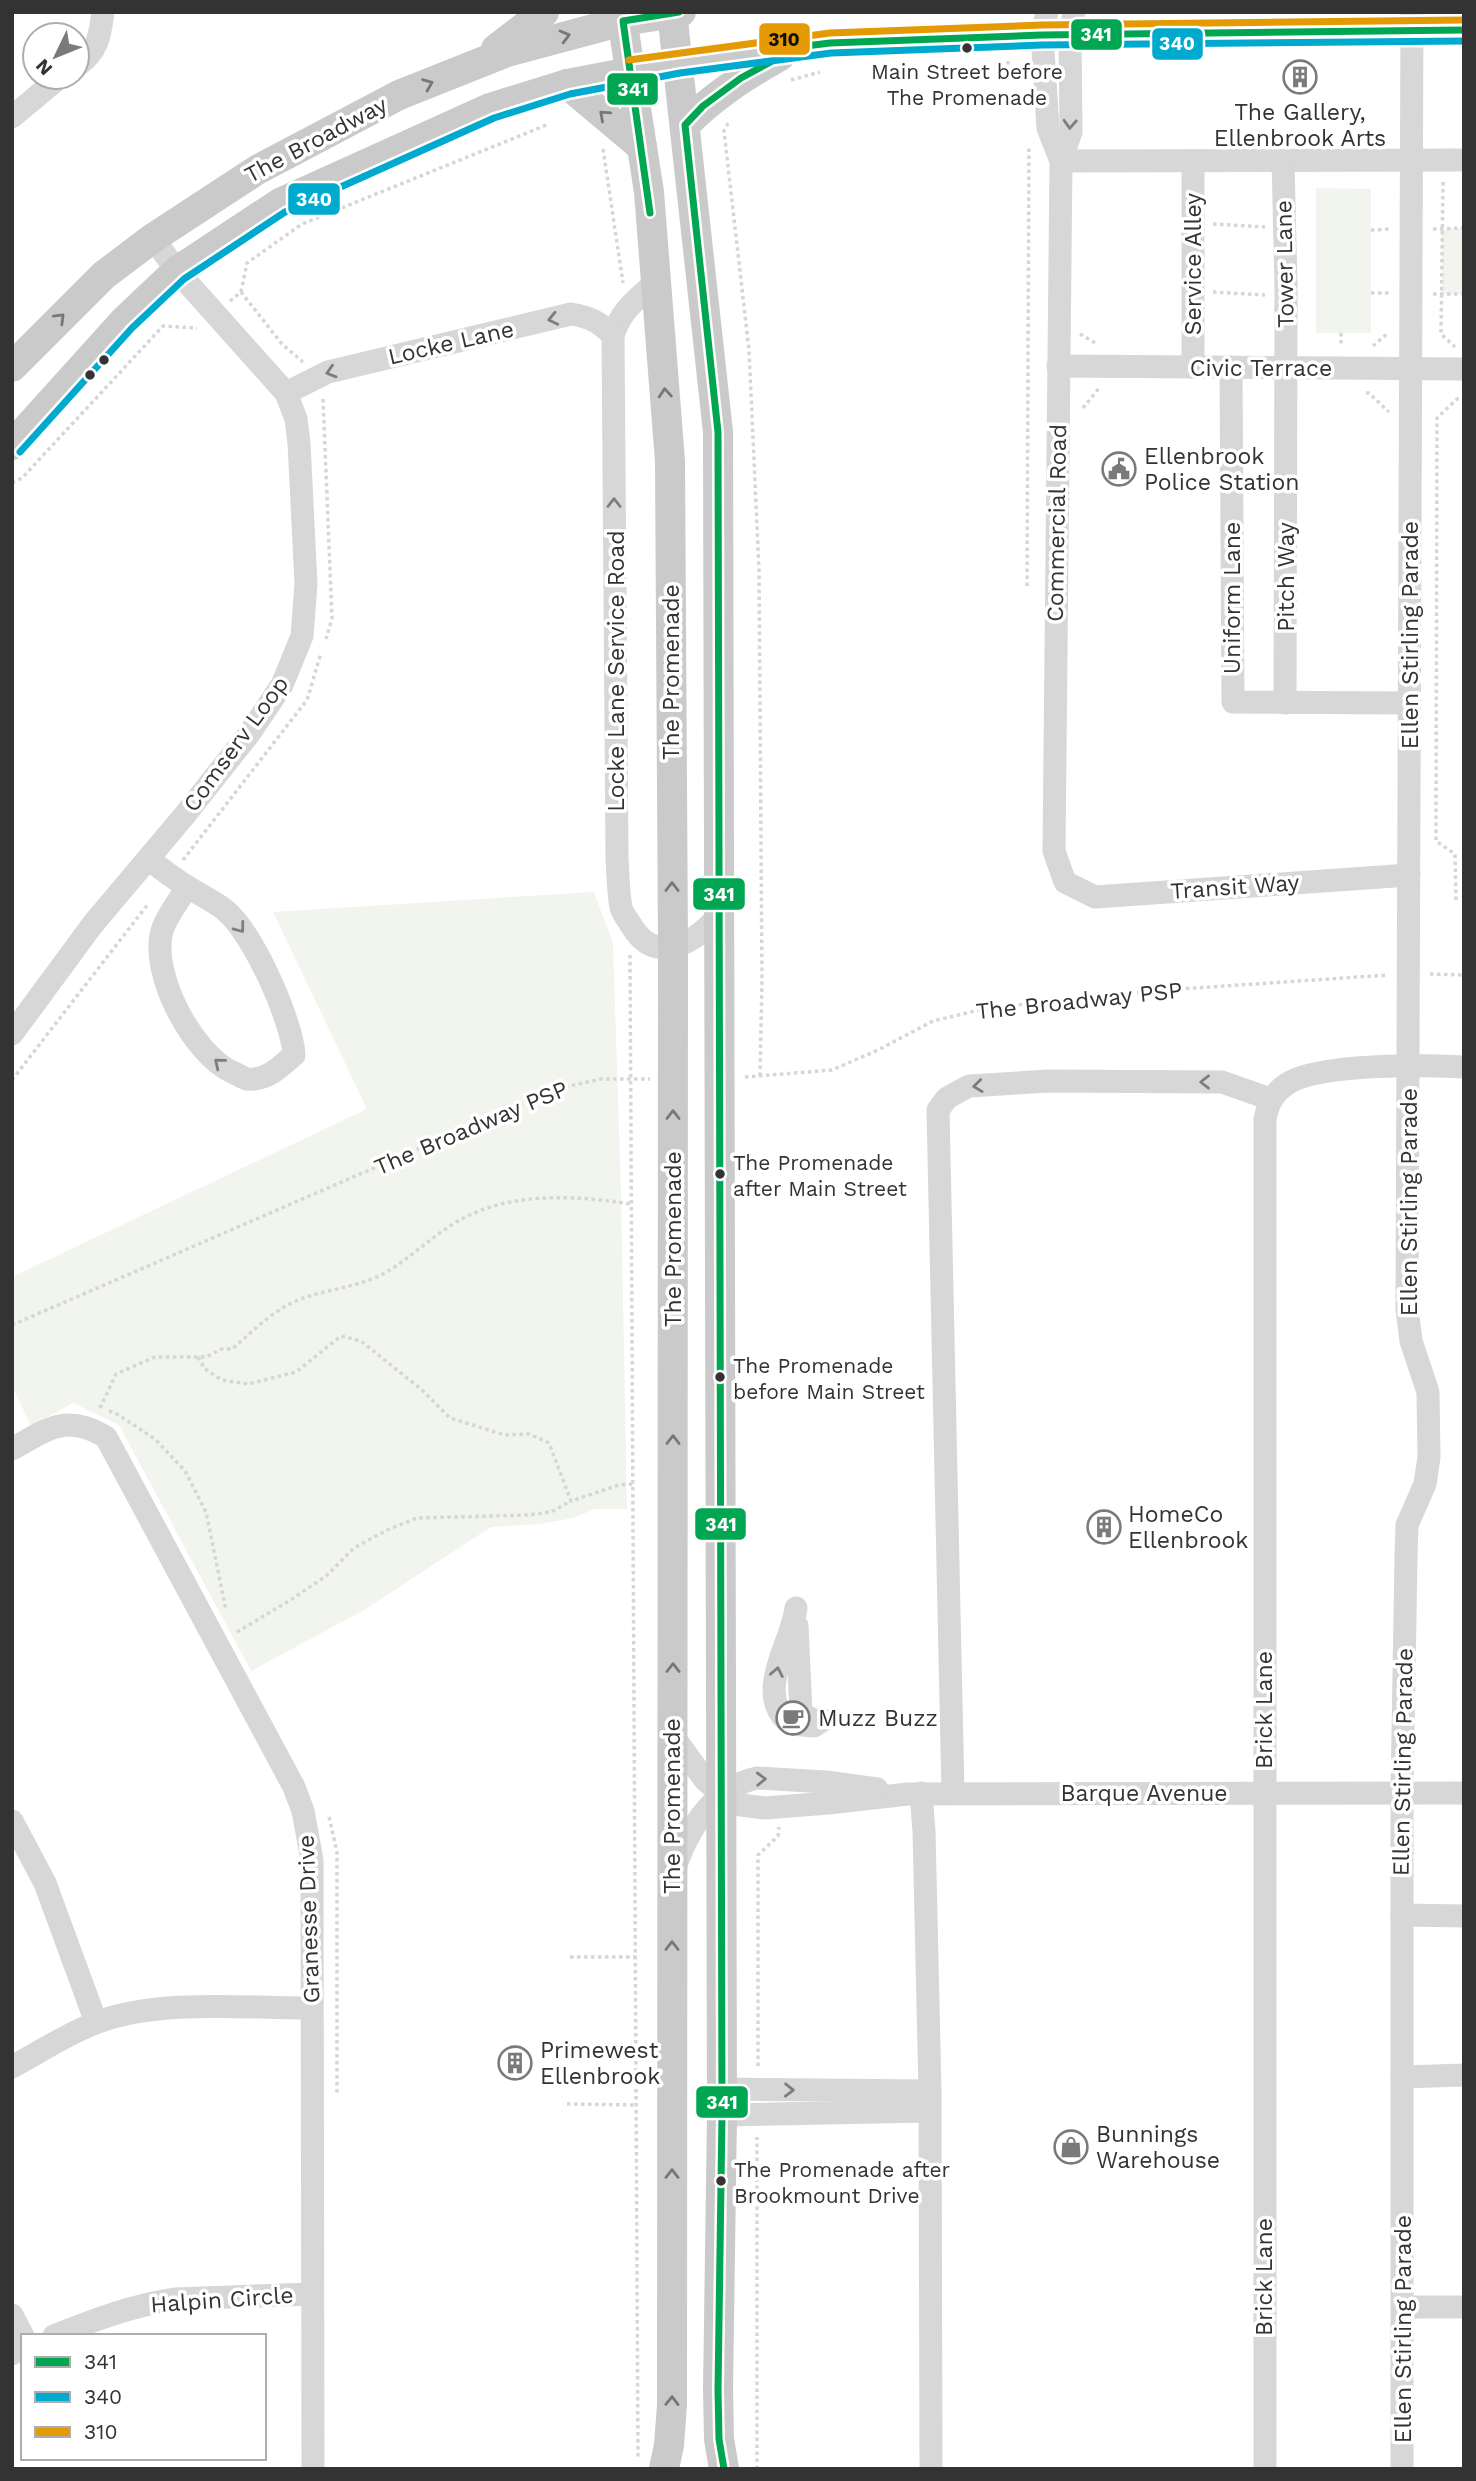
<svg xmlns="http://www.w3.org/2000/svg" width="1476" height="2481" viewBox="0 0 1476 2481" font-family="'Work Sans',sans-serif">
	<rect width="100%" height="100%" fill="#fff"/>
	<g fill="#f1f5ed">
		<path d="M 1316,188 L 1371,189 L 1371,333 L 1316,333 Z"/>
		<path d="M 1464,228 L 1464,294 L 1442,294 L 1442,229 Z"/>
		<path d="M 594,892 L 613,943 L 621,1193 L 627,1509 L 595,1509 L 573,1518 L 540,1524 L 491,1527 L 364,1610 L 251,1671 L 119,1425 L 73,1403 L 31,1426 L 12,1386 L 12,1277 L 367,1109 L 273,912 Z"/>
	</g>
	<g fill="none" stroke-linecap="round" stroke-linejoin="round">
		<g stroke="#d6d6d6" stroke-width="3.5" stroke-dasharray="3.5 3.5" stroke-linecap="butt">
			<path d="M 1008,61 L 1008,70 L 1023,69"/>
			<path d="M 995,63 L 1024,81"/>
			<path d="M 791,80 L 820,72"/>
			<path d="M 728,123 L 724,131 L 749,350 L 759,570 L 762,979 L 760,1077"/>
			<path d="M 603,149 L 623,283"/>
			<path d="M 1443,182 L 1441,334 L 1455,347"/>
			<path d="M 1213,224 L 1265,227"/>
			<path d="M 1433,229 L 1464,228"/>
			<path d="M 1371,230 L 1390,229"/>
			<path d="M 241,292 L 247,263 L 302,224 L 549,124"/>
			<path d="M 1213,292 L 1265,295"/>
			<path d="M 1371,293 L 1390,293"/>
			<path d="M 1433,294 L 1464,294"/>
			<path d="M 230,301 L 241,292 L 282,344 L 303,362"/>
			<path d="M 1341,333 L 1341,347"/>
			<path d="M 1080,334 L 1097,344"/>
			<path d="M 1373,346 L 1388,333"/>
			<path d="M 1366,393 L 1369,393 L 1389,412"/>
			<path d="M 323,399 L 332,618 L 326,639"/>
			<path d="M 1083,408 L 1099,388"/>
			<path d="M 12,483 L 22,478 L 163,326 L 197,328"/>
			<path d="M 1027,586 L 1029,145"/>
			<path d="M 183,860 L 307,700 L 321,653"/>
			<path d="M 1456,900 L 1455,854 L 1436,841 L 1437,418 L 1457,399 L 1464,399"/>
			<path d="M 630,955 L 638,2460"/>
			<path d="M 1430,974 L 1464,975"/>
			<path d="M 745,1077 L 832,1070 L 878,1050 L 933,1021 L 988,1008 L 1165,990 L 1388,975"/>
			<path d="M 12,1080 L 148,904"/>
			<path d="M 12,1325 L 533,1099 L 566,1087 L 601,1079 L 650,1079"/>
			<path d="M 198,1357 L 205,1369 L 222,1380 L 248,1384 L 296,1372 L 341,1336 L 361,1341 L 422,1390 L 450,1418 L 505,1435 L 529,1434 L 549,1443 L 571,1501 L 619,1485 L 633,1484"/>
			<path d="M 100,1408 L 116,1374 L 155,1357 L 206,1357 L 221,1349 L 232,1349 C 251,1333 272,1311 296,1301 C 324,1289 356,1288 383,1274 C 408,1260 429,1239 453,1224 C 506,1191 572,1195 631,1204"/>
			<path d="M 109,1411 L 117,1414 L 155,1439 L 185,1471 L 206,1512 L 226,1610"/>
			<path d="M 237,1632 L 292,1599 L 326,1576 L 354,1548 L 387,1530 L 417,1518 L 528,1515 L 551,1512 L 571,1501"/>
			<path d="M 329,1817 L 337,1852 L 337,2096"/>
			<path d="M 570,1957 L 636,1957"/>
			<path d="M 758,2066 L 758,1855 L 778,1836 L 779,1827"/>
			<path d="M 567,2104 L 636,2105"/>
			<path d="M 757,2191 L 817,2192"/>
			<path d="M 757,2469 L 757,2137"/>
		</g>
		<g stroke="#d7d7d7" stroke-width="23">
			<path d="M 1047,12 L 1042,35 L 1048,128 L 1061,161"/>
			<path d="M 1074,12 L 1070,36 L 1071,132 L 1061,161 L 1054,851 L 1065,882 L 1095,897 L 1409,875"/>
			<path d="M 77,66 C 98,51 100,36 103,12"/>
			<path d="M 12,117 L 60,77"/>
			<path d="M 1061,161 L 1464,160"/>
			<path d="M 1193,161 L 1193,367"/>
			<path d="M 1283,161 L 1286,285"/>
			<path d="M 656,282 C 637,299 620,311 613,336 L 617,858 C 618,874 618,891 621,907 C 622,913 628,920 631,925 C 655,967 695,943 719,915"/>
			<path d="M 1058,366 L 1464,369"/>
			<path d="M 1231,367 L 1233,702 L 1410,703"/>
			<path d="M 286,393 L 328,372 L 571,314 C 590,317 600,322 613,336"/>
			<path d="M 1285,703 L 1286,308"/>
			<path d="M 148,859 C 161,868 174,879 188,887 C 200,895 214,901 225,910 C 253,933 292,1020 294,1055 C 280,1067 267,1081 247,1079 C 243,1078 237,1074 232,1072 C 193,1053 153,979 161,935 C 164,919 179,901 187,887"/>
			<path d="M 12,1034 L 93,924 L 184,816 L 249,734 L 282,685 L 302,636 L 306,584 L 299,443 L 296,419 L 286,393 L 177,271 L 153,238"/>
			<path d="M 12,1449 C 48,1429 66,1413 106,1437 L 294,1787 L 303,1811 L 312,1860 L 313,2469"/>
			<path d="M 796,1608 C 792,1643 752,1696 791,1724 L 814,1726 L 823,1720"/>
			<path d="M 797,1626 L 801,1713 L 813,1720 L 823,1720"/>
			<path d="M 673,1736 L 705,1780 L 733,1804 L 765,1808 L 828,1803 L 908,1794 L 1464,1793"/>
			<path d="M 921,1793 L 924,1831 L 930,2091 L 931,2469"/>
			<path d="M 953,1793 L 938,1110 L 947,1098 L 969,1086 L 1048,1081 L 1222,1082 L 1270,1099"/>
			<path d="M 12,1821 L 45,1883 L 96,2022"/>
			<path d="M 676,1865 C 690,1826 713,1788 757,1778 L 826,1782 L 877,1789"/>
			<path d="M 1402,1915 L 1464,1916"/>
			<path d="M 12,2067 C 40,2052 68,2033 98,2022 C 159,1999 246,2008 311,2008"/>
			<path d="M 1402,2077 L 1464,2075"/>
			<path d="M 721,2089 L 930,2091"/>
			<path d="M 722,2115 L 929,2111"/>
			<path d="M 1403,2307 L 1464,2307"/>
			<path d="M 12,2315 L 23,2336"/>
			<path d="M 54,2336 C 94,2320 133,2305 176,2299 L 312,2294"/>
			<path d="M 12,2354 L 23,2348"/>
			<path d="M 1265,2469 L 1265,1119 C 1268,1104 1273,1093 1287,1084 C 1318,1063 1425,1065 1464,1067"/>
			<path d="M 1402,2469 L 1402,1793 L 1406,1556 L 1407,1525 L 1425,1484 L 1429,1457 L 1428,1392 L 1411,1341 L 1407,1309 L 1412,12"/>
		</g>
		<g stroke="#cacaca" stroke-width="30">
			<path d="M 621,12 L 649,192 L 670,461 L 673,947 L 672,2405 L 669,2445 L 664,2469"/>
			<path d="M 672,12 L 718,432 L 722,2115 L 718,2390 L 719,2439 L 724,2469"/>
			<path d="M 496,49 L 544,12"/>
			<path d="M 567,84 L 642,147"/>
			<path d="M 685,125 C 713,96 745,76 780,56"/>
			<path d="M 12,367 L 104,275 L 153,238 L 257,170 L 399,95 L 507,52 L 623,21 L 681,12"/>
			<path d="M 12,445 L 124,321 L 177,271 L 280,203 L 490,108 L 567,84 L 678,63 L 830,43 L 1042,35 L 1464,30"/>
		</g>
		<path stroke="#d7d7d7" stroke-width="23" d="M 1286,285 L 1286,308"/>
		<defs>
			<g id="bus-1">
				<path d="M 650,213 L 623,21 L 679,12"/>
				<path d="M 724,2469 L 719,2439 L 718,2390 L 722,2115 L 718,432 L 685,125 L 703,106 L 741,78 L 798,47 L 830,43 L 1042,35 L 1464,30"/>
			</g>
			<path id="bus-2" d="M 20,452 L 132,328 L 184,279 L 285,212 L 494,118 L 570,94 L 680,73 L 831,53 L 1042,45 L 1464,41"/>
			<path id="bus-3" d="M 629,60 L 830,33 L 1042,25 L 1464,20"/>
		</defs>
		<use href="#bus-1" stroke="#fff" stroke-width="12"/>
		<use href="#bus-2" stroke="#fff" stroke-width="12"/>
		<use href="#bus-3" stroke="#fff" stroke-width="12"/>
		<use href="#bus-1" stroke="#00a651" stroke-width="7"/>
		<use href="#bus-2" stroke="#00a9ce" stroke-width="7"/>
		<use href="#bus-3" stroke="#e39a05" stroke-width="7"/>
	</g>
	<defs><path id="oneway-chevron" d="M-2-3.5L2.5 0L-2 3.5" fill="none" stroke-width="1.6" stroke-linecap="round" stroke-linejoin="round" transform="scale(1.75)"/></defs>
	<g stroke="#777">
		<use href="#oneway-chevron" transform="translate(565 36) rotate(-15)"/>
		<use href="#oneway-chevron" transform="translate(428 84) rotate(-22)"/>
		<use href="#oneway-chevron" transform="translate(604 115) rotate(-138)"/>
		<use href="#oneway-chevron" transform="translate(60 318) rotate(-45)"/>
		<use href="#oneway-chevron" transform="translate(665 393) rotate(-94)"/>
		<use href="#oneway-chevron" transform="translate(672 887) rotate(-90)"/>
		<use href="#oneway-chevron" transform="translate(673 1115) rotate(-90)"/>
		<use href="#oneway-chevron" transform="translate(673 1440) rotate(-90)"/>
		<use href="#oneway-chevron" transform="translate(673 1668) rotate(-90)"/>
		<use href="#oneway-chevron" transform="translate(672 1946) rotate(-90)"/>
		<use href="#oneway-chevron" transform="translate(672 2174) rotate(-90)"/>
		<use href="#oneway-chevron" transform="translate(672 2401) rotate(-89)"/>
	</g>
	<g stroke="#7d7d7d">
		<use href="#oneway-chevron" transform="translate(1070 124) rotate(93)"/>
		<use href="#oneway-chevron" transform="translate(553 319) rotate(167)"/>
		<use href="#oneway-chevron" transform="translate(331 372) rotate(163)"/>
		<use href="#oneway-chevron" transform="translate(614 503) rotate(-90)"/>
		<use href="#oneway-chevron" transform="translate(240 928) rotate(53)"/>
		<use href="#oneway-chevron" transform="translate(219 1063) rotate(-141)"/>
		<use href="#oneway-chevron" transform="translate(1205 1082) rotate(-180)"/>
		<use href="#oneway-chevron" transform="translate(978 1086) rotate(173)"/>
		<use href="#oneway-chevron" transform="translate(777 1672) rotate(-79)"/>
		<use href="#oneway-chevron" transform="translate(761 1779) rotate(-2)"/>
		<use href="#oneway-chevron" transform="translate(789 2090) rotate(1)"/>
	</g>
	<defs>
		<symbol id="building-ring" viewBox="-11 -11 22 22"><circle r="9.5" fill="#fff" stroke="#7a7a7a" stroke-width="1.5"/><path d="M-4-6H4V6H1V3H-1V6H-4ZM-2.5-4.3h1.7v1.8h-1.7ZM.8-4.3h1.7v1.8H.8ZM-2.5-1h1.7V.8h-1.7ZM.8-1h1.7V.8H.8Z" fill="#7a7a7a"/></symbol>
		<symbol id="civic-ring" viewBox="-11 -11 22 22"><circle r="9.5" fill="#fff" stroke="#7a7a7a" stroke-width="1.5"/><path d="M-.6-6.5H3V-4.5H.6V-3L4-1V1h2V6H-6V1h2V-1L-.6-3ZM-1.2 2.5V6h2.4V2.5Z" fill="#7a7a7a"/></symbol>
		<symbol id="cafe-ring" viewBox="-11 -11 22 22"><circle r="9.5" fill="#fff" stroke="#7a7a7a" stroke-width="1.5"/><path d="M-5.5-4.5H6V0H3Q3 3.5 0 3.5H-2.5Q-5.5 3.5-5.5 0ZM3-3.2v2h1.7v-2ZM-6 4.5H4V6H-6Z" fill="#7a7a7a"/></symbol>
		<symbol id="shop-ring" viewBox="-11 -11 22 22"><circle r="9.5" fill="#fff" stroke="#7a7a7a" stroke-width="1.5"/><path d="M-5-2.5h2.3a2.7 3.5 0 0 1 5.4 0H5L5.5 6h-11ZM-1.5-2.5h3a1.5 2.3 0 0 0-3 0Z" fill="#7a7a7a"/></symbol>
	</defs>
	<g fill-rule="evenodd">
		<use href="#building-ring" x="1281" y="58" width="38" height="38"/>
		<use href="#civic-ring" x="1100" y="450" width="38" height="38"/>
		<use href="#building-ring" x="1085" y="1508" width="38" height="38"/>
		<use href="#cafe-ring" x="774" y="1699" width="38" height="38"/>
		<use href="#building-ring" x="496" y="2044" width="38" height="38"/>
		<use href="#shop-ring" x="1052" y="2128" width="38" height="38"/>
	</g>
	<g fill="#333" stroke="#fff" stroke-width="2.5">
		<circle cx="967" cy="48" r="6"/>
		<circle cx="104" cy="360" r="6"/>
		<circle cx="90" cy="375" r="6"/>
		<circle cx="720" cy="1174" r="6"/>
		<circle cx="720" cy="1377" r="6"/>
		<circle cx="721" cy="2181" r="6"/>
	</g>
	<g text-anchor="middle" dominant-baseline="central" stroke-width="7" stroke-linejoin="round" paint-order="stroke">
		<g font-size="21" fill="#333" stroke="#fff" text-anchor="start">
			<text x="967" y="71" text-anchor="middle">Main Street before<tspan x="967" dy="26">The Promenade</tspan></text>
			<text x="733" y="1162">The Promenade<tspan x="733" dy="26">after Main Street</tspan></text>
			<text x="733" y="1365">The Promenade<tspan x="733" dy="26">before Main Street</tspan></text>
			<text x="734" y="2169">The Promenade after<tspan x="734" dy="26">Brookmount Drive</tspan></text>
		</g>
		<g font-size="23" fill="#333" stroke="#fff" text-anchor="start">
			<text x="1300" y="112" text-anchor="middle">The Gallery,<tspan x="1300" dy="26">Ellenbrook Arts</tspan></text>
			<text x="1144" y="456">Ellenbrook<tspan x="1144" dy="26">Police Station</tspan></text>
			<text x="1128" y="1514">HomeCo<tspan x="1128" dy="26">Ellenbrook</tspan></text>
			<text x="818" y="1718">Muzz Buzz</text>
			<text x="540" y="2050">Primewest<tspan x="540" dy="26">Ellenbrook</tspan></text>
			<text x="1096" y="2134">Bunnings<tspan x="1096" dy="26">Warehouse</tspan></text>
		</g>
		<g font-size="23" fill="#333" stroke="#fff">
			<text transform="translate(316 140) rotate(-28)">The Broadway</text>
			<text transform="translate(1193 264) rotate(-90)">Service Alley</text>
			<text transform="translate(1285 264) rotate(-91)">Tower Lane</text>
			<text transform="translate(451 343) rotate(-13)">Locke Lane</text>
			<text x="1261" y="368">Civic Terrace</text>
			<text transform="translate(1057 523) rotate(-89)">Commercial Road</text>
			<text transform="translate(1286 577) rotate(-90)">Pitch Way</text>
			<text transform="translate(1232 598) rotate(-90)">Uniform Lane</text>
			<text transform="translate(1410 635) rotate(-90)">Ellen Stirling Parade</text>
			<text transform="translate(616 671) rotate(-90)">Locke Lane Service Road</text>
			<text transform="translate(671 672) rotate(-90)">The Promenade</text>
			<text transform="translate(236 744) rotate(-54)">Comserv Loop</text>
			<text transform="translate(1235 887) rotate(-4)">Transit Way</text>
			<text transform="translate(1079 1001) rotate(-6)">The Broadway PSP</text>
			<text transform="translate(471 1128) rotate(-23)">The Broadway PSP</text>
			<text transform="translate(1409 1202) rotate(-90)">Ellen Stirling Parade</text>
			<text transform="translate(673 1239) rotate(-90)">The Promenade</text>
			<text transform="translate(1264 1710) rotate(-90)">Brick Lane</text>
			<text transform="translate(1403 1762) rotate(-89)">Ellen Stirling Parade</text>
			<text x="1144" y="1793">Barque Avenue</text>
			<text transform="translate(672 1806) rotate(-90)">The Promenade</text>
			<text transform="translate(309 1919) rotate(-92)">Granesse Drive</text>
			<text transform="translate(1264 2277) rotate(-90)">Brick Lane</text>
			<text transform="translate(222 2300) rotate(-4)">Halpin Circle</text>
			<text transform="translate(1403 2329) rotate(-90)">Ellen Stirling Parade</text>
		</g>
	</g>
	<g stroke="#fff" stroke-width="2.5">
		<rect x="1070" y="18" width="53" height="33" rx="7" fill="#00a651"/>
		<rect x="758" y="22" width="53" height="34" rx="7" fill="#e39a05"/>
		<rect x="1151" y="27" width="53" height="34" rx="7" fill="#00a9ce"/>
		<rect x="606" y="72" width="53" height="34" rx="7" fill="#00a651"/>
		<rect x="287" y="182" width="54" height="34" rx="7" fill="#00a9ce"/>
		<rect x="692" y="877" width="54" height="34" rx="7" fill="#00a651"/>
		<rect x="694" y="1507" width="53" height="34" rx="7" fill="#00a651"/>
		<rect x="695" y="2085" width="54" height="34" rx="7" fill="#00a651"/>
	</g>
	<g font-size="19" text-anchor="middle" font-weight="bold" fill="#fff">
		<text x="1096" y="41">341</text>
		<text x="1177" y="50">340</text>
		<text x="633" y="96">341</text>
		<text x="314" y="206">340</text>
		<text x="719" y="901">341</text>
		<text x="721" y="1531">341</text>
		<text x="722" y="2109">341</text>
	</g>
	<g font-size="19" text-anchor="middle" font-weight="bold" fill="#111">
		<text x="784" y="46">310</text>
	</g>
	<rect width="1476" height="2481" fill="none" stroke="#333333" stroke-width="28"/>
	<rect x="21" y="2334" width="245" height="126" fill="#ffffff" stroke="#adadad" stroke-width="2"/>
	<rect x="35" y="2357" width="35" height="10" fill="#00a651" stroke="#adadad" stroke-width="2"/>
	<text x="84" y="2369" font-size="21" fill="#333333">341</text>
	<rect x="35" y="2392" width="35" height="10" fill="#00a9ce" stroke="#adadad" stroke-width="2"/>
	<text x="84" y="2404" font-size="21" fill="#333333">340</text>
	<rect x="35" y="2427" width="35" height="10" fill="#e39a05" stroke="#adadad" stroke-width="2"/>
	<text x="84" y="2439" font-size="21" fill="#333333">310</text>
	<g transform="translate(56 56) rotate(227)"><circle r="33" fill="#ffffff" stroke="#adadad" stroke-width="2"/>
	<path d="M0-5L12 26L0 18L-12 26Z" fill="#7a7a7a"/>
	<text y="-10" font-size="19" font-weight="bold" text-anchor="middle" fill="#333333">N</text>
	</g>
</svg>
